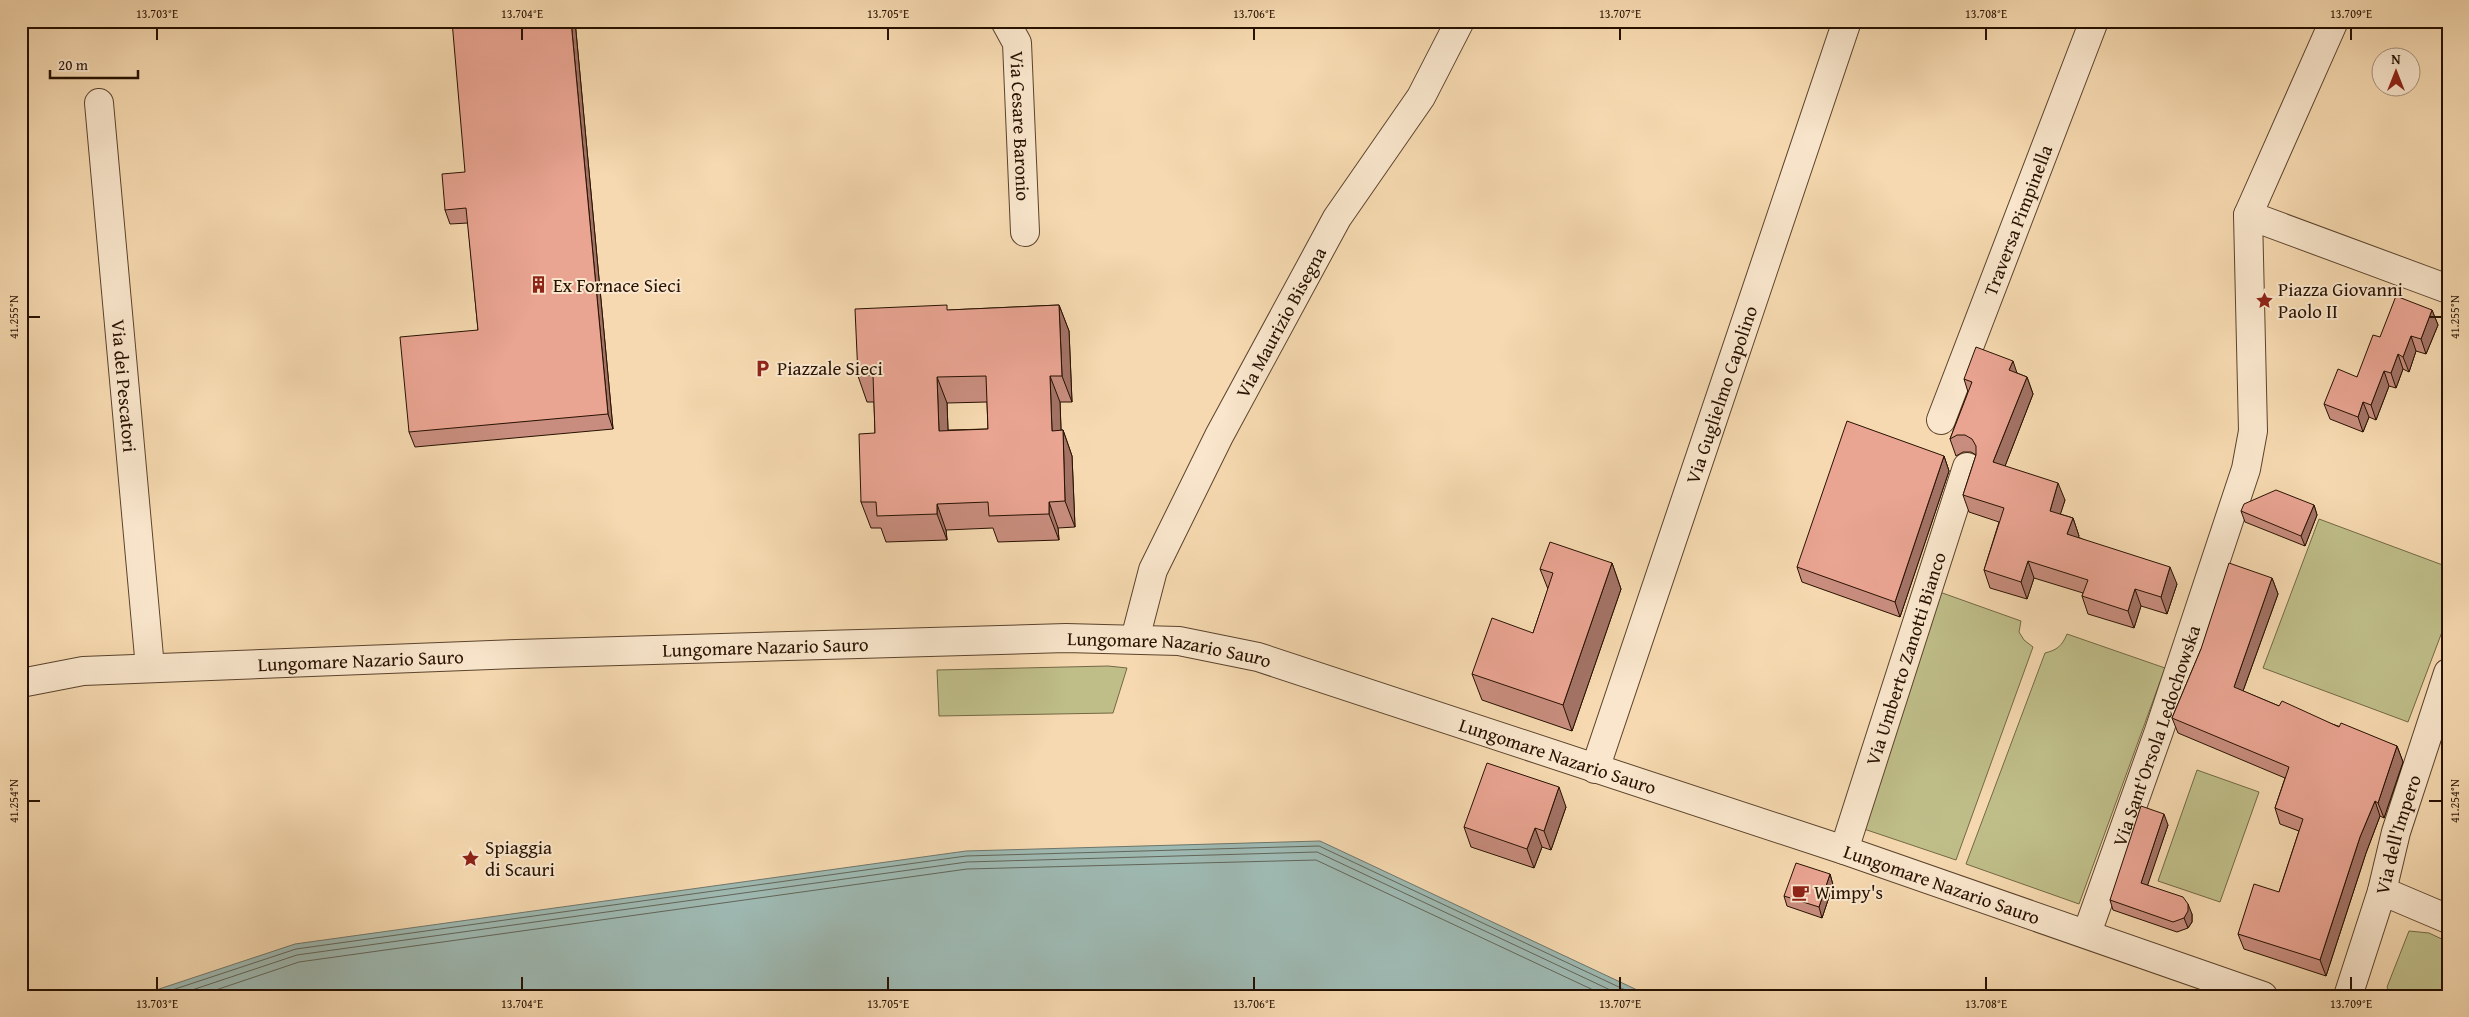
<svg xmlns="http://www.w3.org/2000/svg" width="2469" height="1017" viewBox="0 0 2469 1017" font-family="'Gentium Book Plus',serif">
	<rect width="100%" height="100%" fill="#f6d9b0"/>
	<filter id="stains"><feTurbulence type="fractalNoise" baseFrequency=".004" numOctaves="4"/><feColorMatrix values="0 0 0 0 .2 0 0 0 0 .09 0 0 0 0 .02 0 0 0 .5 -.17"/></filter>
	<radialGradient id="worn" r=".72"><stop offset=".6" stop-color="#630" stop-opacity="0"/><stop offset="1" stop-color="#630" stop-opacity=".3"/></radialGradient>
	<g fill="#bfbe89" stroke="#736844">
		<path d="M 2319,519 L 2448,567 L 2448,616 L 2408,722 L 2263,668 Z"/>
		<path d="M 1934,590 L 2021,621 L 2019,632 L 2024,640 L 2033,647 L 1956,860 L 1858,827 Z"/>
		<path d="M 2067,634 L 2165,668 L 2079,904 L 1966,864 L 2045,653 C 2057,650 2062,646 2067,634 Z"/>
		<path d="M 1108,666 L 1127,668 L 1113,713 L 939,716 L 937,670 Z"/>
		<path d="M 2197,770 L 2259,792 L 2220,902 L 2158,881 Z"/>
		<path d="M 2409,931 L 2429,933 L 2448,942 L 2448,996 L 2391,996 L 2387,987 Z"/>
	</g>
	<path fill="#9eb9b2" stroke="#6e766b" d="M 1320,841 L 1650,996 L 138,996 L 295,944 L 966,851 Z"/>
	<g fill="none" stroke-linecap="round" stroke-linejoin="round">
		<g stroke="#626559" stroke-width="1">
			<path d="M 154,996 L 296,949 L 966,856 L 1319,846 L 1638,996"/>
			<path d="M 174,996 L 297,955 L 967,862 L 1317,852 L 1623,996"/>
			<path d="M 198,996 L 299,962 L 967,869 L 1316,860 L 1606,996"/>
		</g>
		<defs>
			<g id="minor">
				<path id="s1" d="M 1005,21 L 1017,43 L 1025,232"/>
				<path id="s2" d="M 99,103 L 150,668"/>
				<path d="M 2248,215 L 2448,289"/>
				<path id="s3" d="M 1941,420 L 2094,21"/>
				<path id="s4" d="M 1135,639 L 1153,570 L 1219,436 L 1337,218 L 1421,97 L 1460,21"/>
				<path id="s5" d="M 1595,769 L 1847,21"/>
				<path id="s6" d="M 1844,850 L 1967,467"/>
				<path d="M 2382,891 L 2448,919"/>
				<path id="s7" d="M 2087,933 L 2159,731 L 2246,469 L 2253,431 L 2248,215 L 2334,21"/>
				<path id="s8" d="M 2348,996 L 2382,891 L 2396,832 L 2448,673"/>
			</g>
			<g id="tertiary">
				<path id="s9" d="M 21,683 L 83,671 L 517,654 L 1066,638 L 1179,641 L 1258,657 L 1844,850 L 2263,996"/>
			</g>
		</defs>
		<use href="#minor" stroke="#5b432c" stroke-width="30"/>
		<use href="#tertiary" stroke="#5b432c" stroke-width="30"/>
		<use href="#minor" stroke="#f9e6cc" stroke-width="28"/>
		<use href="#tertiary" stroke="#f9e6cc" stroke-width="28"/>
	</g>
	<g fill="#c88d7e" stroke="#271100" fill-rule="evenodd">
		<path d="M 575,21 L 613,429 L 415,447 L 409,432 L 478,330 L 468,223 L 450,224 L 445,210 L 465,172 Z"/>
		<path d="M 1059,305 L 1069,331 L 1072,402 L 1060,402 L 1061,430 L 1063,430 L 1072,456 L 1075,527 L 1058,528 L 1059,540 L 998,542 L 993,528 L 946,530 L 947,540 L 886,542 L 881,528 L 871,528 L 861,502 L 875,433 L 874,402 L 867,402 L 858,376 L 949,310 ZM 987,402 L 988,429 L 948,430 L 947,403 Z"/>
		<path d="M 2432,310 L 2438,325 L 2426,354 L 2416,351 L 2409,372 L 2403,369 L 2396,388 L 2389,386 L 2376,420 L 2369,417 L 2363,432 L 2330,419 L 2324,404 L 2357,377 L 2380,337 Z"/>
		<path d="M 2017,373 L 2027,377 L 2033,394 L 2005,466 L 2065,500 L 2060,514 L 2073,518 L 2079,536 L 2078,537 L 2177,584 L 2167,614 L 2141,606 L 2134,628 L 2088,614 L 2082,596 L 2083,593 L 2034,578 L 2027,599 L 1990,588 L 1984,570 L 1999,522 L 1969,512 L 1963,495 L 1976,455 L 1971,452 L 1963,452 L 1956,456 L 1950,439 L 1968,392 L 1964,379 Z"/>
		<path d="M 1944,456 L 1949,471 L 1900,617 L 1802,582 L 1797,567 Z"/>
		<path d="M 2314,505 L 2317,515 L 2305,546 L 2245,522 L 2241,511 Z"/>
		<path d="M 1612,563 L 1621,589 L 1572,731 L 1482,700 L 1472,674 L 1533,633 L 1548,589 L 1540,569 Z"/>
		<path d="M 2272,578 L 2278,594 L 2243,691 L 2279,706 L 2397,746 L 2403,762 L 2384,818 L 2380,816 L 2366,853 L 2326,976 L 2244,949 L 2238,934 L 2279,892 L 2299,831 L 2280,824 L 2275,808 L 2285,778 L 2178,733 L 2172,718 L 2201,649 Z"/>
		<path d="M 1566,807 L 1551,850 L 1542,847 L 1534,868 L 1471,847 L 1464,827 Z"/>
		<path d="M 2168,825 L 2147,885 L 2192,914 L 2192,922 L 2188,928 L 2177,932 L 2113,910 L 2110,900 Z"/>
		<path d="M 1830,874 L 1833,885 L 1822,918 L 1787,906 L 1784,896 Z"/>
	</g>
	<g fill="#a37366" stroke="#271100">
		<path d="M 571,21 L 575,21 L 613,429 L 608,414 Z"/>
		<path d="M 1059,305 L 1069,331 L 1072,402 L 1062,376 Z"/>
		<path d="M 2432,310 L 2438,325 L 2426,354 L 2421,339 Z"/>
		<path d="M 2411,336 L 2416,351 L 2409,372 L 2403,357 Z"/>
		<path d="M 2398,354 L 2403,369 L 2396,388 L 2391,373 Z"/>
		<path d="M 2013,361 L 2019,379 L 2009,370 Z"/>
		<path d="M 2384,371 L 2389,386 L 2376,420 L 2371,405 Z"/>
		<path d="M 1050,376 L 1060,402 L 1062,457 L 1052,431 Z"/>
		<path d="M 937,377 L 947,403 L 949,457 L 939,431 Z"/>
		<path d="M 2027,377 L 2033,394 L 2000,479 L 1993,462 Z"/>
		<path d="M 2363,402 L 2369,417 L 2363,432 L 2358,417 Z"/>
		<path d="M 1063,430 L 1072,456 L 1075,527 L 1065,501 Z"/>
		<path d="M 1944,456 L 1949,471 L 1900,617 L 1895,602 Z"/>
		<path d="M 2058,483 L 2065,500 L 2056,528 L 2050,511 Z"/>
		<path d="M 1049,502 L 1058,528 L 1059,540 L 1049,514 Z"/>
		<path d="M 937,504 L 946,530 L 947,540 L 937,514 Z"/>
		<path d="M 2314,505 L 2317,515 L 2305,546 L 2301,536 Z"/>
		<path d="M 2073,518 L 2079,536 L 2074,551 L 2067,534 Z"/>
		<path d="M 2028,561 L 2034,578 L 2027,599 L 2021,582 Z"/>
		<path d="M 1612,563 L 1621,589 L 1572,731 L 1563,705 Z"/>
		<path d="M 2170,567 L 2177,584 L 2167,614 L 2161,597 Z"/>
		<path d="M 2272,578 L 2278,594 L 2239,702 L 2234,687 Z"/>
		<path d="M 2135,589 L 2141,606 L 2134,628 L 2128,611 Z"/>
		<path d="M 2397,746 L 2403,762 L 2384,818 L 2378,803 Z"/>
		<path d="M 1559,787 L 1566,807 L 1551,850 L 1544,831 Z"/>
		<path d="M 2375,801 L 2380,816 L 2366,853 L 2326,976 L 2320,960 L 2360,837 Z"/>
		<path d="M 2164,814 L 2168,825 L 2145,893 L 2141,883 Z"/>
		<path d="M 1535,828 L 1542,847 L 1534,868 L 1527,849 Z"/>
		<path d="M 1830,874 L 1833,885 L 1822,918 L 1819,907 Z"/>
		<path d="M 2188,904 L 2192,914 L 2192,922 L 2188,928 L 2184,918 Z"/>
	</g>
	<g fill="#e9a492" stroke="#271100" fill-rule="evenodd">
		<path d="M 452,21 L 571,21 L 608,414 L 409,432 L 400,337 L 478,330 L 466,208 L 445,210 L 442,174 L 465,172 Z"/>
		<path d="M 2396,296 L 2432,310 L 2421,339 L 2411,336 L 2403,357 L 2398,354 L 2391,373 L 2384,371 L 2371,405 L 2363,402 L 2358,417 L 2324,404 L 2338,369 L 2357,377 L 2373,335 L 2380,337 Z"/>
		<path d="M 947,305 L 947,310 L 1059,305 L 1062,376 L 1050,376 L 1052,431 L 1063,430 L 1065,501 L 1049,502 L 1049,514 L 989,516 L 988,502 L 937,504 L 937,514 L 877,516 L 876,502 L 861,502 L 859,434 L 875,433 L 873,375 L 858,376 L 855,309 ZM 986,376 L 988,429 L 939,431 L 937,377 Z"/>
		<path d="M 1976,347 L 2013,361 L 2009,370 L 2027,377 L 1993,462 L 2058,483 L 2050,511 L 2073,518 L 2067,534 L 2170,567 L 2161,597 L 2135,589 L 2128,611 L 2082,596 L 2088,580 L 2028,561 L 2021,582 L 1984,570 L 2004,508 L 1963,495 L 1976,455 L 1976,446 L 1972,439 L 1965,435 L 1957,435 L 1950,439 L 1972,382 L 1964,379 Z"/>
		<path d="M 1847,421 L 1944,456 L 1895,602 L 1797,567 Z"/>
		<path d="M 2276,490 L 2314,505 L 2301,536 L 2241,511 L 2244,504 Z"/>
		<path d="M 1550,542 L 1612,563 L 1563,705 L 1472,674 L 1492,618 L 1533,633 L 1553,573 L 1540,569 Z"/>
		<path d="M 2229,563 L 2272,578 L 2234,687 L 2279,706 L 2282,701 L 2339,727 L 2341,723 L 2397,746 L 2378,803 L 2375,801 L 2360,837 L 2320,960 L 2238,934 L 2254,884 L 2279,892 L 2303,819 L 2275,808 L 2289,767 L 2172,718 L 2201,649 Z"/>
		<path d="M 1487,763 L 1559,787 L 1544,831 L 1535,828 L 1527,849 L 1464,827 Z"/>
		<path d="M 2141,806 L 2164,814 L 2141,883 L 2183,897 L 2188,904 L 2188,911 L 2184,918 L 2173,922 L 2110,900 Z"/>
		<path d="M 1796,863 L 1830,874 L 1819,907 L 1784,896 Z"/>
	</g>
	<path fill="none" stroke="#271100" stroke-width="2" d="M 157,28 L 157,40M 522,28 L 522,40M 888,28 L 888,40M 1254,28 L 1254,40M 1620,28 L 1620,40M 1986,28 L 1986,40M 2351,28 L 2351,40M 28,317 L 40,317M 2429,317 L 2442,317M 28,801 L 40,801M 2429,801 L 2442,801M 157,977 L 157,990M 522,977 L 522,990M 888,977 L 888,990M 1254,977 L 1254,990M 1620,977 L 1620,990M 1986,977 L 1986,990M 2351,977 L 2351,990"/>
	<defs>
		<symbol id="building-bare" viewBox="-9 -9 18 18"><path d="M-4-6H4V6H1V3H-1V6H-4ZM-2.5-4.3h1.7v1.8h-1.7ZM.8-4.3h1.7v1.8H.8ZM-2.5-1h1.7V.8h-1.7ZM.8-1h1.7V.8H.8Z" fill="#8f2418" stroke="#f9e6cc" stroke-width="2.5" paint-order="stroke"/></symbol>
		<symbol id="sight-bare" viewBox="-9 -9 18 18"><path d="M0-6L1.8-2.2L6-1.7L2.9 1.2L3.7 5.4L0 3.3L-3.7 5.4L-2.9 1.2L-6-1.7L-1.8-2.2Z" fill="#8f2418" stroke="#f9e6cc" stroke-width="2.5" paint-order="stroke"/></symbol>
		<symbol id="parking-bare" viewBox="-9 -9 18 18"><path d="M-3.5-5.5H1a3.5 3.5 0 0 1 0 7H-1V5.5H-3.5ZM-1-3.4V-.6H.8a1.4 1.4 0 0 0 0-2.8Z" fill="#8f2418" stroke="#f9e6cc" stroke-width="2.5" paint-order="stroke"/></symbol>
		<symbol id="cafe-bare" viewBox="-9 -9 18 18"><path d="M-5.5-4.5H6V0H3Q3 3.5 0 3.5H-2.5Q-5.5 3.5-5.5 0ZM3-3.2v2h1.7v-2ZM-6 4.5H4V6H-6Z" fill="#8f2418" stroke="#f9e6cc" stroke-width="2.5" paint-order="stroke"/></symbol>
	</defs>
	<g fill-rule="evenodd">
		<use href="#building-bare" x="526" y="272" width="25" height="25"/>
		<use href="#sight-bare" x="2252" y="288" width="25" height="25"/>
		<use href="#parking-bare" x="750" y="356" width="25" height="25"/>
		<use href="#sight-bare" x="458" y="846" width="25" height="25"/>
		<use href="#cafe-bare" x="1788" y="880" width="25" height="25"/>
	</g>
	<g text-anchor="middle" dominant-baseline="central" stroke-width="4" stroke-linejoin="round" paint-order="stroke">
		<g font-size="19" fill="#271100" stroke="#f9e6cc">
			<text stroke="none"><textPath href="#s1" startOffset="108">Via Cesare Baronio</textPath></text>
			<text stroke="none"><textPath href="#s3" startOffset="214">Traversa Pimpinella</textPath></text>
			<text stroke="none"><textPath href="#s4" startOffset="350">Via Maurizio Bisegna</textPath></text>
			<text stroke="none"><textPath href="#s2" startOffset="284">Via dei Pescatori</textPath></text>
			<text stroke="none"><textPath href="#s5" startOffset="395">Via Guglielmo Capolino</textPath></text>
			<text stroke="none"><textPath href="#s9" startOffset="746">Lungomare Nazario Sauro</textPath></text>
			<text stroke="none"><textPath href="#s9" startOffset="1151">Lungomare Nazario Sauro</textPath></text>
			<text stroke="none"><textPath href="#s6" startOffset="201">Via Umberto Zanotti Bianco</textPath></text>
			<text stroke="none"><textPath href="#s9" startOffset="341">Lungomare Nazario Sauro</textPath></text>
			<text stroke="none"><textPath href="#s7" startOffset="209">Via Sant'Orsola Ledochowska</textPath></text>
			<text stroke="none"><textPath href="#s9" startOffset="1556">Lungomare Nazario Sauro</textPath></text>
			<text stroke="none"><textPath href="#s8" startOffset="169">Via dell'Impero</textPath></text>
			<text stroke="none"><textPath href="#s9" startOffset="1961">Lungomare Nazario Sauro</textPath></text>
		</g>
		<g font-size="19" fill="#271100" stroke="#f9e6cc" text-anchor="start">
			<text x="553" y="285">Ex Fornace Sieci</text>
			<text x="2278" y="289">Piazza Giovanni<tspan x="2278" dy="22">Paolo II</tspan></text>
			<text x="777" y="368">Piazzale Sieci</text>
			<text x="485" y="847">Spiaggia<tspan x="485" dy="22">di Scauri</tspan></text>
			<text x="1814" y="892">Wimpy's</text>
		</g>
	</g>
	<rect width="2469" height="1017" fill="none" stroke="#f6d9b0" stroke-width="55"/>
	<g transform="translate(2396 72)"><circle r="24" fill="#f9e6cc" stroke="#a5917a"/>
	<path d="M0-4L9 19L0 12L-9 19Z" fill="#8f2418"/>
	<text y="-8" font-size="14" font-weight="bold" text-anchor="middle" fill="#271100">N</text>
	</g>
	<path d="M50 70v8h88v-8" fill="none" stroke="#271100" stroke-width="2.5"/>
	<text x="58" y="70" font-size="15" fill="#271100" stroke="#f9e6cc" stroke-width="4" paint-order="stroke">20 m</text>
	<rect x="28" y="28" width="2414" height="962" fill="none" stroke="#271100" stroke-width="2"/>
	<g font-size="12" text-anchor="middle" fill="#271100">
		<text x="157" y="18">13.703°E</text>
		<text x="522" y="18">13.704°E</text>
		<text x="888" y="18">13.705°E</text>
		<text x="1254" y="18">13.706°E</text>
		<text x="1620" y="18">13.707°E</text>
		<text x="1986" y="18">13.708°E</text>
		<text x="2351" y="18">13.709°E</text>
		<text transform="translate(14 317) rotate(-90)" y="4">41.255°N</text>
		<text transform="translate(2455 317) rotate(-90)" y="4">41.255°N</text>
		<text transform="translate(14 801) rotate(-90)" y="4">41.254°N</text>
		<text transform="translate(2455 801) rotate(-90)" y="4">41.254°N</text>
		<text x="157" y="1008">13.703°E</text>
		<text x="522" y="1008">13.704°E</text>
		<text x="888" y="1008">13.705°E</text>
		<text x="1254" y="1008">13.706°E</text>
		<text x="1620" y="1008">13.707°E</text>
		<text x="1986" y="1008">13.708°E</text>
		<text x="2351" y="1008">13.709°E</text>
	</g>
	<rect width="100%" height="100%" filter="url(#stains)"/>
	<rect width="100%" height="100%" fill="url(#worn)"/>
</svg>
